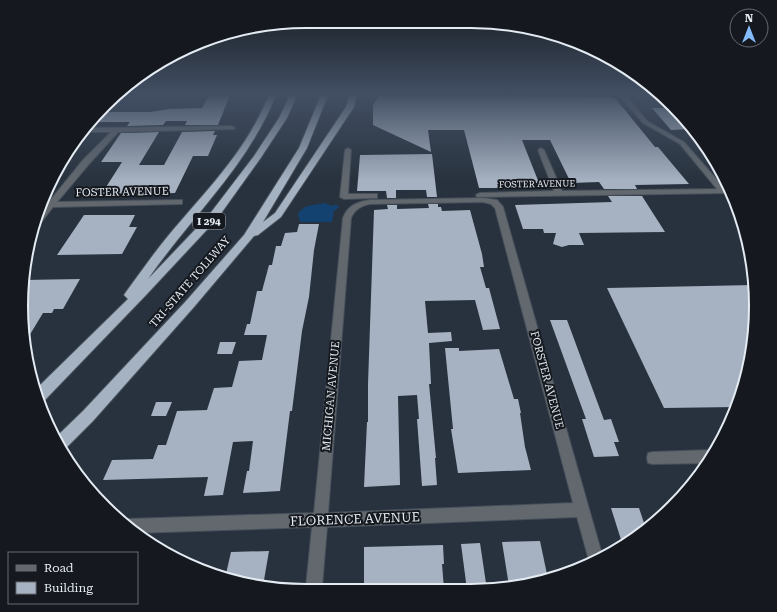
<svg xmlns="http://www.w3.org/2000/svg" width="777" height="612" viewBox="0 0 777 612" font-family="'Roboto Serif',serif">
	<rect width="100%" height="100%" fill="#28323e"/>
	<path fill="#134271" d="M 324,203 L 333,206 L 336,204 L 339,207 L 334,211 L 332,222 L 300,222 L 298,214 C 306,203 312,206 324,203 Z"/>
	<g fill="#a6b2c1">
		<path d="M 209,95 L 230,95 L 218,125 L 185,125 L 187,121 L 166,121 L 163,125 L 127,126 L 130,122 L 94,122 L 102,112 L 150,112 L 169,109 L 202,108 Z"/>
		<path d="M 380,95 L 610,97 L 616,99 L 655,147 L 658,147 L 689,184 L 635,185 L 637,189 L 604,189 L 599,182 L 571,183 L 550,140 L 522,140 L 539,183 L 497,184 L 499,188 L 479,188 L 464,130 L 428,130 L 431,152 L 373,125 L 373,105 Z"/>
		<path d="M 652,108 L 672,108 L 689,129 L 671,130 Z"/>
		<path d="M 215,131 L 213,135 L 217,135 L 208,156 L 193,156 L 175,193 L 101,195 L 122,162 L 101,162 L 121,133 L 159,132 L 139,165 L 164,165 L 182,132 Z"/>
		<path d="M 432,154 L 437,197 L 427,197 L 426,190 L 396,190 L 396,198 L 387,198 L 386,191 L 357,191 L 360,155 Z"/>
		<path d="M 608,196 L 642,196 L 665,232 L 579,233 L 584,245 L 569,245 L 562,247 L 553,244 L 556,233 L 544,233 L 543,229 L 523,229 L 515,205 L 612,202 Z"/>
		<path d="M 428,204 L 438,204 L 438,207 L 441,207 L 442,211 L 470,210 L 482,254 L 484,267 L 480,267 L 486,288 L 489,288 L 500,329 L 483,330 L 475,300 L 425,301 L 428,333 L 451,332 L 452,341 L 429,343 L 431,384 L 429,384 L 436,458 L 435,458 L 437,485 L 422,486 L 417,419 L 419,419 L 417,395 L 398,396 L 400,485 L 364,487 L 367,422 L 368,422 L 368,384 L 374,210 L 388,209 L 387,205 L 397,205 L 397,209 L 429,208 Z"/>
		<path d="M 84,215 L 135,215 L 129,227 L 137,227 L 122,254 L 57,255 Z"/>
		<path d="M 299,224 L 319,224 L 314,250 L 309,297 L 302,331 L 292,411 L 290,411 L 280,491 L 243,493 L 247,471 L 249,471 L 253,441 L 233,442 L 223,495 L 204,496 L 208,477 L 103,480 L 112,460 L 153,459 L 158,445 L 166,445 L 177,411 L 207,410 L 214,388 L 232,387 L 239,361 L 262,360 L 267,335 L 244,335 L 247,324 L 250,324 L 257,291 L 262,291 L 269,265 L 272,265 L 276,246 L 281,246 L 285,233 L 297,232 Z"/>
		<path d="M 80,279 L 63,309 L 54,309 L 52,313 L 43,313 L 26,341 L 21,306 L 24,280 Z"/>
		<path d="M 754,285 L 755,324 L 746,380 L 736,407 L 664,408 L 607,288 Z"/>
		<path d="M 550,320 L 567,320 L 604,420 L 611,419 L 619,442 L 614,442 L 619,456 L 594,457 L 582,419 L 586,419 Z"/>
		<path d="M 220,342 L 236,342 L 232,354 L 217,354 Z"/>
		<path d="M 445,348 L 459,348 L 459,351 L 499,349 L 514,399 L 518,399 L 521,413 L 520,413 L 525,447 L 531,470 L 458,473 L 451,429 L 453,429 Z"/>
		<path d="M 156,402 L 172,402 L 166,416 L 151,416 Z"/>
		<path d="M 611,508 L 639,508 L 646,529 L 623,546 Z"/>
		<path d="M 540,541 L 548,579 L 509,586 L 502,542 Z"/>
		<path d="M 480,543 L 487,590 L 467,590 L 461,544 Z"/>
		<path d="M 443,545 L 444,564 L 442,564 L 444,589 L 364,588 L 364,547 Z"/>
		<path d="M 269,551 L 263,586 L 251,586 L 225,578 L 231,552 Z"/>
	</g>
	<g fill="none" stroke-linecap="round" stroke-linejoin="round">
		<defs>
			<g id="minor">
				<path d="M 619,95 L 626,95 L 647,121 L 684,142 L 725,189 L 729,189 L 731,193 L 477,197 L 476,195 L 480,193 L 554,191 L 538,150 L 541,148 L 544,150 L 562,191 L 717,189 L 680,144 L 643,123 Z"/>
				<path d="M 232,126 L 235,128 L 234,129 L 118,132 L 89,164 L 57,202 L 179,200 L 182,200 L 182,204 L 53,207 L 36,229 L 32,229 L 37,216 L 45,207 L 41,207 L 43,203 L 49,202 L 83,160 L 111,132 L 84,132 L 86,128 Z"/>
				<path d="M 348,148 L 351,150 L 348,194 L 377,194 L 377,198 L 344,199 L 340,197 L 345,150 Z"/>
				<path d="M 483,198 L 497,200 L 503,207 L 603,558 L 590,564 L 577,517 L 327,527 L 322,587 L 306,587 L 312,527 L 136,533 L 123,521 L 128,519 L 314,513 L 343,218 C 348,205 357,202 370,200 ZM 483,202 L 491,204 L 495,208 L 573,503 L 328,513 L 351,218 C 355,209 361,206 370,204 Z"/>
				<path d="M 712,450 L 715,451 L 708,463 L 653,464 L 648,463 L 647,458 L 648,453 L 653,452 Z"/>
			</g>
			<g id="highway">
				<path d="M 269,95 L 276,95 C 248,166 191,217 148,279 L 209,215 L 254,156 L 279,118 L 290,95 L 297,95 L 287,118 L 260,159 L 217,219 L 147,294 L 43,402 L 40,403 L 35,390 L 128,299 L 124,295 L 126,292 C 140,273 153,254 168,236 C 207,189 245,153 269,95 Z"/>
				<path d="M 321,95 L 328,95 L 307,148 L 263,222 L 275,213 L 346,107 L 349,95 L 356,95 L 354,107 L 281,217 L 258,235 L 254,236 L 194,307 L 93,421 L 62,452 L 55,438 L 83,411 L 186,301 L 244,235 L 299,148 Z"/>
			</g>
		</defs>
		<use href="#minor" stroke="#46505b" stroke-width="2"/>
		<use href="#highway" stroke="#46505b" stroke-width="2"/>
		<use href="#minor" fill="#62686e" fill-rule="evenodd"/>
		<use href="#highway" fill="#a5b2c1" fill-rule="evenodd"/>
	</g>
	<linearGradient id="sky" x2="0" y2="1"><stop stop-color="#161c22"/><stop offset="0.52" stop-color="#424f63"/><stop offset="1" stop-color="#424f63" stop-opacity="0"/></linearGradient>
	<rect width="777" height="181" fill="url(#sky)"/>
	<g text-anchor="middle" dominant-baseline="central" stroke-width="4" stroke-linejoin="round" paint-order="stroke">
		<g font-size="9" fill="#e4ebf2" stroke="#15191f">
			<text transform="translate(537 184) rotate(-1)">FOSTER AVENUE</text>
		</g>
		<rect fill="#15191f" stroke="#a6acb3" stroke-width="1" x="193" y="213" width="32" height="16" rx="3"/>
		<g font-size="10" font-weight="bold" fill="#e4ebf2">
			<text x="209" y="221">I 294</text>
		</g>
		<g font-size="11" fill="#e4ebf2" stroke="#15191f">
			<text transform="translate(122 192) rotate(-1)">FOSTER AVENUE</text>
			<text transform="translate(190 282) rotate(-49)">TRI-STATE TOLLWAY</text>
			<text transform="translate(547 380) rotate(75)">FORSTER AVENUE</text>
			<text transform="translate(331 396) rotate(-85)">MICHIGAN AVENUE</text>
		</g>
		<g font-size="13" fill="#e4ebf2" stroke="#15191f">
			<text transform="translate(355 519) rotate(-2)">FLORENCE AVENUE</text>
		</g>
	</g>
	<path d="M0 0H777V612H0ZM306 28H471A278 278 0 0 1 749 306V306A278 278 0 0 1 471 584H306A278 278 0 0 1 28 306V306A278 278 0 0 1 306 28Z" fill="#15191f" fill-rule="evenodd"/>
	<path fill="none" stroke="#e4ebf2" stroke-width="2" d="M306 28H471A278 278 0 0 1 749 306V306A278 278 0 0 1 471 584H306A278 278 0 0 1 28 306V306A278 278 0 0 1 306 28Z"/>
	<rect x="8" y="552" width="130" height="52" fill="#15191f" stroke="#686d73"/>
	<rect x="16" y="565" width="20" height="6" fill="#62686e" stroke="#686d73"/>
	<text x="44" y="572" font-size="12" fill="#e4ebf2">Road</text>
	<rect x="16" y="582" width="20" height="12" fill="#a6b2c1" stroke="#686d73"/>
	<text x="44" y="592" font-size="12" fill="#e4ebf2">Building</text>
	<g transform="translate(749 28)"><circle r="19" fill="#15191f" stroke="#686d73"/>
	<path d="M0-3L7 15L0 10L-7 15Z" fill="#84bcfb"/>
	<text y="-6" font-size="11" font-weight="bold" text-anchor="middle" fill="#e4ebf2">N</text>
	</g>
</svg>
